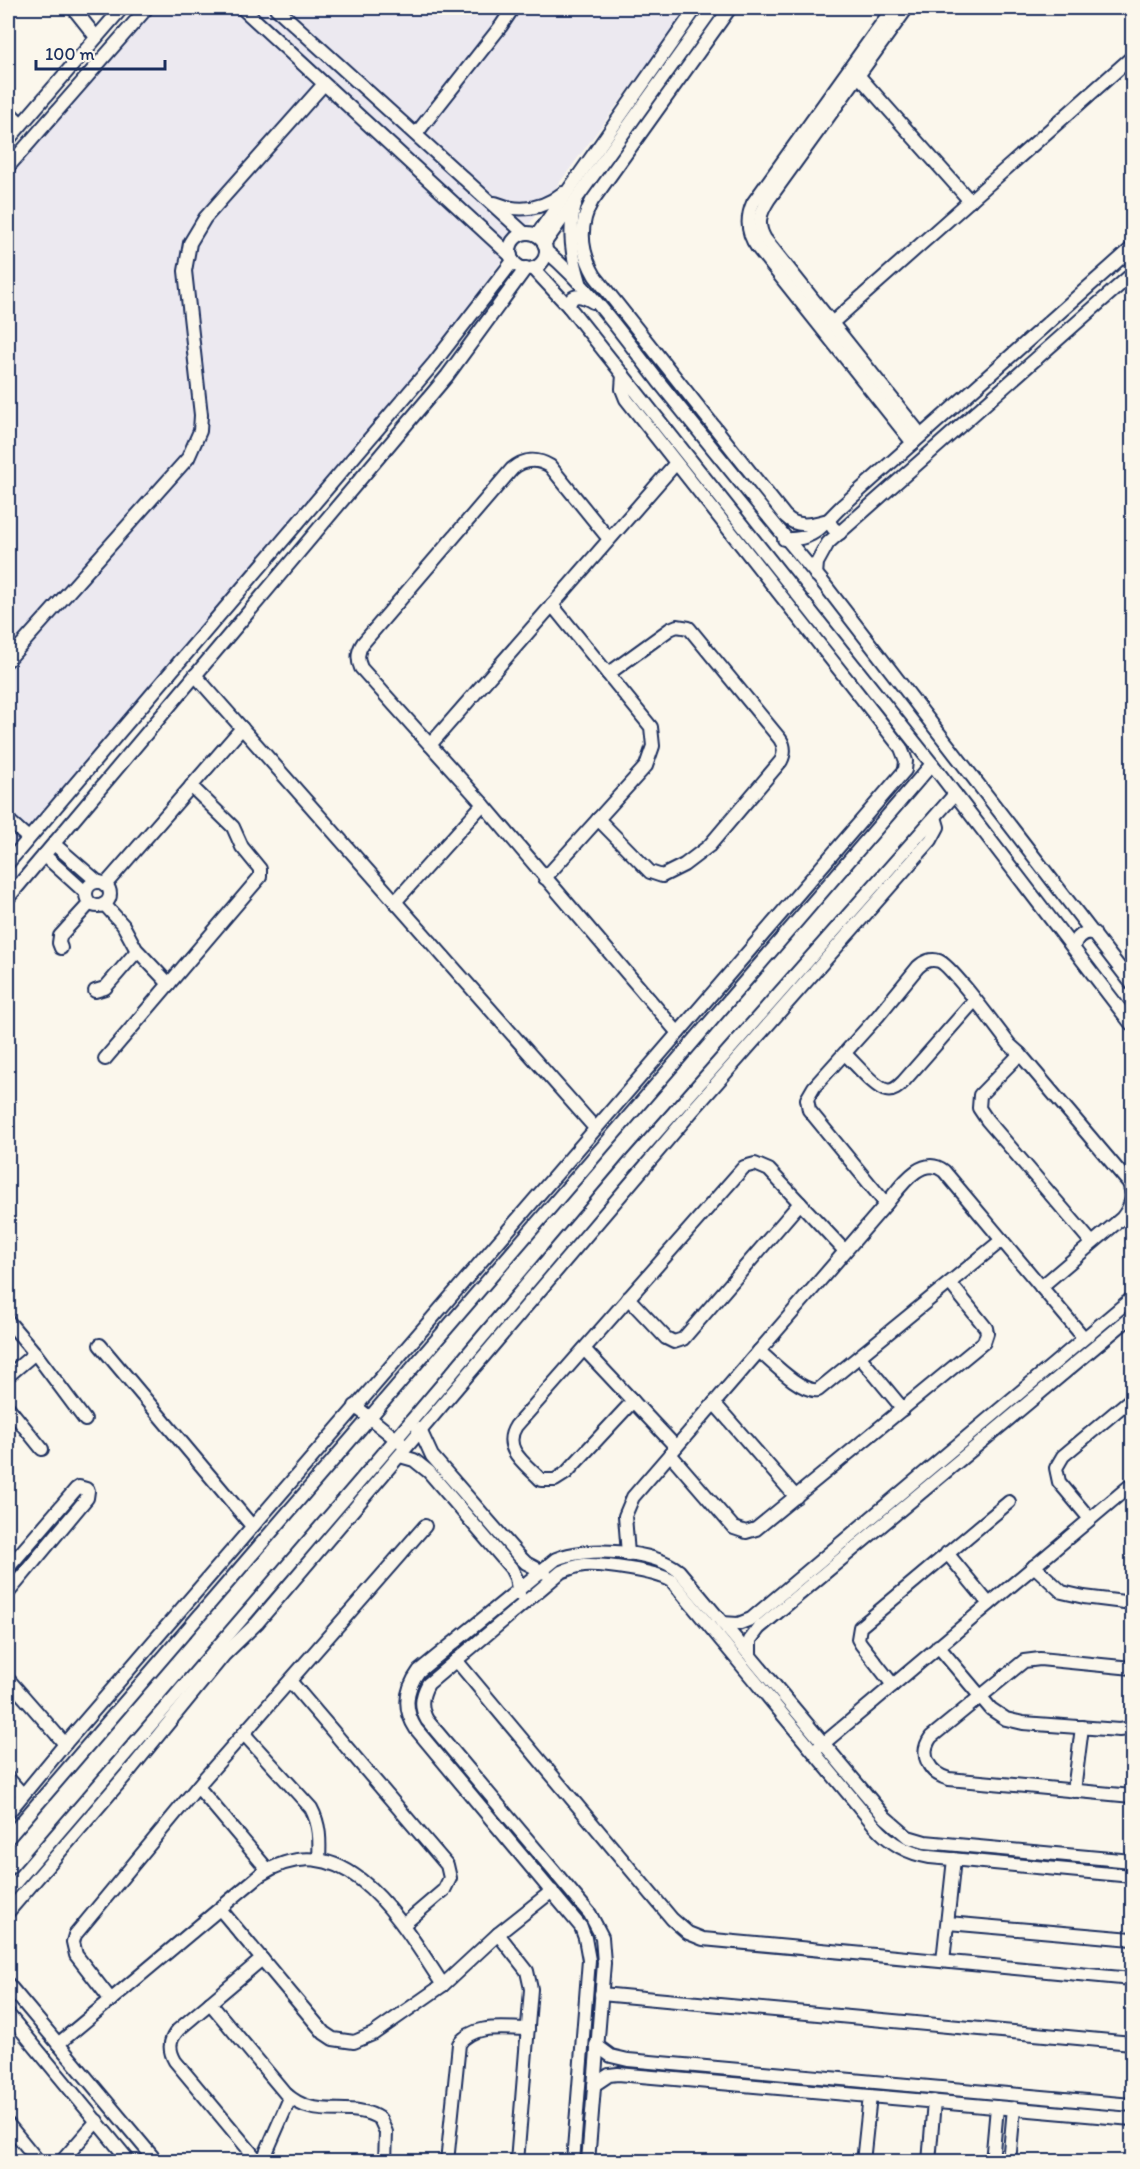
<svg xmlns="http://www.w3.org/2000/svg" width="1140" height="2169" viewBox="0 0 1140 2169" font-family="Itim,sans-serif">
	<rect width="100%" height="100%" fill="#fbf7ec"/>
	<filter id="ink" filterUnits="userSpaceOnUse"><feTurbulence type="fractalNoise" baseFrequency=".0167" numOctaves="2"/><feDisplacementMap in="SourceGraphic" scale="12" xChannelSelector="R" yChannelSelector="G"/><feConvolveMatrix kernelMatrix="1 2 1 2 8 2 1 2 1" color-interpolation-filters="sRGB"/></filter>
	<g filter="url(#ink)">
		<path fill="#ece9f0" d="M 138,8 L 689,8 L 432,355 L 8,855 L 8,158 Z"/>
		<g fill="none" stroke-linecap="round" stroke-linejoin="round">
			<defs>
				<g id="minor">
					<path d="M 73,8 L 96,37"/>
					<path d="M 242,8 L 511,256"/>
					<path d="M 276,8 L 524,233"/>
					<path d="M 730,8 L 592,201 C 578,226 581,252 595,276 L 785,516 C 798,529 812,524 828,520 L 833,528 L 840,533"/>
					<path d="M 893,8 L 753,203 C 746,219 747,233 757,247 L 913,443"/>
					<path d="M 907,8 L 769,199 C 760,213 756,224 765,239 L 921,435"/>
					<path d="M 858,75 L 970,201"/>
					<path d="M 8,111 L 21,124"/>
					<path d="M 416,134 L 501,26 L 513,8"/>
					<path d="M 8,140 L 122,8"/>
					<path d="M 8,167 L 147,8"/>
					<path d="M 495,203 C 519,213 543,209 563,193"/>
					<path d="M 575,205 C 568,231 572,256 580,282"/>
					<circle cx="528" cy="251" r="18"/>
					<path d="M 537,235 L 696,8"/>
					<path d="M 544,244 L 713,8"/>
					<path d="M 546,251 C 590,288 624,337 659,382 C 713,449 766,515 821,580 L 1132,984"/>
					<path d="M 533,268 L 569,307 L 932,764 L 1132,1025"/>
					<path d="M 569,307 C 571,291 583,296 593,302"/>
					<path d="M 832,323 L 1132,57"/>
					<path d="M 609,539 L 550,466 C 537,458 524,459 512,469 L 363,643 C 357,652 357,659 361,668 L 483,804 L 678,1033"/>
					<path d="M 784,539 C 815,541 821,526 841,507 L 1132,248"/>
					<path d="M 816,575 L 817,563 L 828,543 L 1132,274"/>
					<path d="M 8,660 L 188,458 L 200,431 L 201,415 L 185,271 L 190,243 L 205,218 L 324,84"/>
					<path d="M 195,675 L 595,1128"/>
					<path d="M 430,745 L 676,463"/>
					<path d="M 598,819 L 650,872 L 662,876 L 684,865 L 709,846 L 781,761 C 785,753 785,746 780,739 L 689,628 L 677,626 L 670,629 L 608,674"/>
					<path d="M 8,820 L 28,838"/>
					<path d="M 54,844 L 98,882"/>
					<path d="M 44,855 L 86,893"/>
					<path d="M 8,863 L 434,363 L 513,261"/>
					<path d="M 545,878 L 646,766 L 653,746 L 651,727 L 552,605"/>
					<circle cx="98" cy="894" r="12"/>
					<path d="M 105,885 L 242,728"/>
					<path d="M 8,898 L 447,376 L 526,268"/>
					<path d="M 395,902 L 483,804"/>
					<path d="M 104,904 L 123,925 L 136,949 L 169,984"/>
					<path d="M 1074,947 C 1076,937 1083,931 1094,933"/>
					<path d="M 61,948 L 59,943 L 60,936 L 90,903"/>
					<path d="M 95,991 L 105,988 L 137,951"/>
					<path d="M 845,1054 C 854,1062 875,1088 886,1090 C 893,1092 898,1087 903,1082 L 975,1000"/>
					<path d="M 1020,1054 L 980,1095 L 979,1108 L 987,1120 L 1092,1243"/>
					<path d="M 105,1059 L 260,877 L 260,869 L 242,847 L 233,827 L 191,786"/>
					<path d="M 886,1204 L 809,1110 L 807,1099 L 814,1087 L 878,1016 L 918,967 C 923,962 931,958 939,961 C 952,966 998,1030 1010,1045 L 1020,1054 L 1129,1183 C 1134,1197 1131,1207 1122,1218 L 1041,1287"/>
					<path d="M 628,1298 L 666,1338 L 674,1342 L 683,1339 L 800,1203"/>
					<path d="M 8,1321 L 35,1353 L 85,1420"/>
					<path d="M 100,1345 L 252,1526"/>
					<path d="M 584,1349 L 676,1447"/>
					<path d="M 759,1351 C 772,1362 801,1393 818,1390 L 1002,1240"/>
					<path d="M 860,1357 L 903,1409"/>
					<path d="M 8,1376 L 35,1353"/>
					<path d="M 633,1401 L 566,1473 L 555,1480 L 541,1480 C 526,1464 501,1449 516,1426 L 744,1167 L 755,1164 L 769,1170 L 845,1251"/>
					<path d="M 714,1403 L 796,1497"/>
					<path d="M 355,1406 L 401,1443"/>
					<path d="M 8,1407 L 42,1449"/>
					<path d="M 418,1429 L 421,1432 L 432,1456 L 519,1556 L 526,1563 L 545,1573"/>
					<path d="M 670,1454 L 734,1528 L 746,1532 L 756,1529 L 984,1342 L 987,1333 L 986,1328 L 950,1283"/>
					<path d="M 400,1456 L 414,1460 L 429,1472 L 511,1568 L 516,1578 L 519,1594"/>
					<path d="M 1090,1519 L 1059,1482 L 1056,1468 L 1063,1456 L 1132,1398"/>
					<path d="M 947,1553 L 989,1604"/>
					<path d="M 628,1554 L 625,1516 L 633,1497 L 886,1204 C 899,1189 921,1153 944,1171 L 1084,1338"/>
					<path d="M 1034,1566 L 1062,1592 L 1084,1597 L 1132,1603"/>
					<path d="M 8,1568 L 76,1489 L 79,1487 L 86,1489 L 88,1491 L 87,1498 L 8,1593"/>
					<path d="M 722,1623 L 738,1624 L 751,1619 L 1132,1298"/>
					<path d="M 938,1646 L 991,1709 L 1006,1719 L 1023,1723 L 1119,1730 L 1132,1728"/>
					<path d="M 750,1654 L 750,1640 L 759,1628 L 1132,1316"/>
					<path d="M 456,1660 L 672,1919 L 688,1933 L 703,1939 L 1132,1979"/>
					<path d="M 1132,1668 L 1040,1659 L 1024,1661 L 931,1737 C 918,1755 930,1774 949,1779 L 1132,1796"/>
					<path d="M 8,1679 L 65,1744"/>
					<path d="M 290,1681 L 447,1865 L 450,1878 L 444,1890 L 403,1925"/>
					<path d="M 893,1685 L 861,1644 L 858,1639 L 860,1627 L 1009,1502"/>
					<path d="M 244,1734 L 311,1808 C 320,1825 320,1840 319,1860"/>
					<path d="M 817,1749 L 1132,1484"/>
					<path d="M 8,1778 L 22,1794"/>
					<path d="M 198,1787 L 268,1870"/>
					<path d="M 1074,1791 L 1082,1727"/>
					<path d="M 8,1813 L 65,1744 L 905,770 L 906,761 L 901,748 L 626,399 L 622,389 L 623,374"/>
					<path d="M 8,1838 L 932,764"/>
					<path d="M 8,1891 L 396,1439 L 632,1160 L 955,794"/>
					<path d="M 220,1909 L 324,2033 L 333,2039 L 354,2042 L 373,2034 L 443,1985 L 498,1934 L 552,1891"/>
					<path d="M 8,1912 L 131,1769 L 224,1655 L 257,1623 L 693,1110 L 931,840 L 938,827 L 935,817"/>
					<path d="M 948,1923 L 1132,1939"/>
					<path d="M 498,1934 L 527,1971 L 531,1989 L 517,2162"/>
					<path d="M 943,1961 L 954,1859"/>
					<path d="M 8,1984 L 157,2162"/>
					<path d="M 601,1994 L 1132,2043"/>
					<path d="M 111,2000 L 76,1955 L 73,1942 L 75,1935 L 203,1780 L 425,1526"/>
					<path d="M 210,2003 L 285,2093 C 316,2123 351,2099 380,2119 L 386,2132 L 385,2162"/>
					<path d="M 8,2014 L 130,2162"/>
					<path d="M 58,2044 L 260,1875 C 346,1819 403,1925 443,1985"/>
					<path d="M 596,2045 L 611,2056 L 628,2060 L 1132,2105"/>
					<path d="M 594,2085 L 609,2075 L 618,2074 L 1132,2119"/>
					<path d="M 8,2124 L 39,2162"/>
					<path d="M 61,2162 L 97,2121"/>
					<path d="M 259,2162 L 175,2061 C 168,2049 169,2040 178,2030 L 262,1959"/>
					<path d="M 262,2162 L 290,2098"/>
					<path d="M 447,2162 L 459,2044 C 474,2023 504,2029 528,2029"/>
					<path d="M 573,2162 L 589,1960 L 585,1938 L 581,1927 L 416,1729 C 403,1709 405,1690 419,1671 L 556,1559 C 586,1546 653,1550 679,1571 L 885,1817 L 908,1837 L 925,1842 L 1132,1861"/>
					<path d="M 588,2162 L 604,1963 L 602,1937 L 590,1914 L 427,1720 C 420,1707 421,1697 428,1684 L 561,1572 C 568,1569 576,1566 584,1565 C 604,1564 655,1571 672,1581 L 875,1826 C 891,1844 907,1853 930,1857 L 1132,1876"/>
					<path d="M 863,2162 L 870,2096"/>
					<path d="M 929,2162 L 934,2101"/>
					<path d="M 992,2162 L 997,2107"/>
					<path d="M 1009,2162 L 1014,2108"/>
				</g>
			</defs>
			<use href="#minor" stroke="#1b2f5e" stroke-width="16"/>
			<use href="#minor" stroke="#fbf7ec" stroke-width="12"/>
		</g>
	</g>
	<rect width="1140" height="2169" fill="none" stroke="#fbf7ec" stroke-width="30"/>
	<rect x="15" y="15" width="1110" height="2139" fill="none" stroke="#1b2f5e" stroke-width="2" filter="url(#ink)"/>
	<path d="M36 60v9h129v-9" fill="none" stroke="#1b2f5e" stroke-width="3"/>
	<text x="45" y="60" font-size="18" fill="#1b2f5e" stroke="#fbf7ec" stroke-width="4.5" paint-order="stroke">100 m</text>
</svg>
